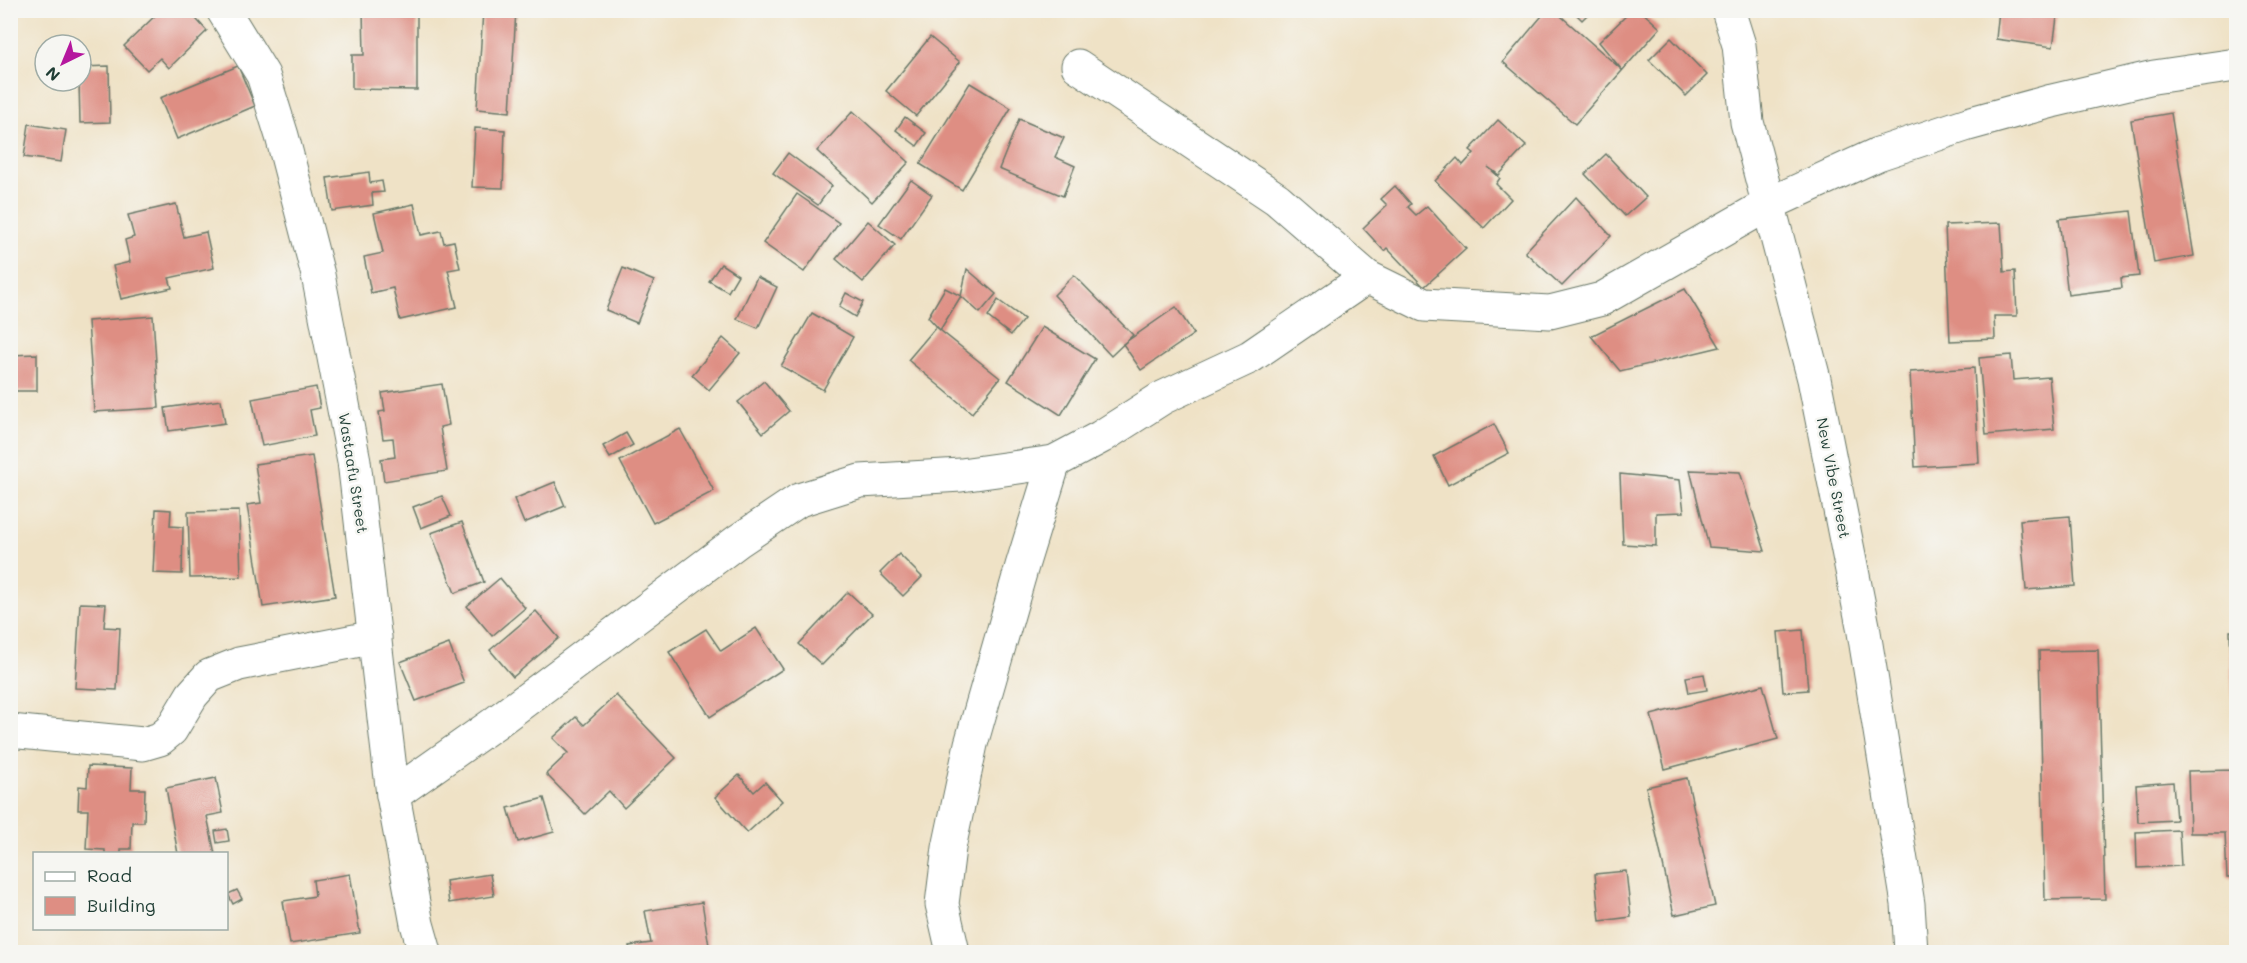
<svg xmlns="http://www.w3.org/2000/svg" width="2247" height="963" viewBox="0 0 2247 963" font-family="Mali,sans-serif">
	<rect width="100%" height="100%" fill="#f6f6f2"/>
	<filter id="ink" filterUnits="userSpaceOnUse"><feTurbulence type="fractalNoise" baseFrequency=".0167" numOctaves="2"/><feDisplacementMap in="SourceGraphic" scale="12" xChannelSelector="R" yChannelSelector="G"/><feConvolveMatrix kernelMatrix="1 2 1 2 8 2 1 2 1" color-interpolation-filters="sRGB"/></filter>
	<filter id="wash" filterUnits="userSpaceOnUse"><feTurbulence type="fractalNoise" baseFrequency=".008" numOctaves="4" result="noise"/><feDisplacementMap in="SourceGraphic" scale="24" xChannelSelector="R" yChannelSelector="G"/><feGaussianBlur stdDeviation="1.35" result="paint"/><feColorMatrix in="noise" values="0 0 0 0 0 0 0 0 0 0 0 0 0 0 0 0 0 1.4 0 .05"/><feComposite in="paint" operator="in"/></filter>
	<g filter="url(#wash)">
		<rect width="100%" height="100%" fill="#efe2c6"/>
		<g id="blocks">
			<g fill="#de8e83">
				<path d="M 161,10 L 188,10 L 207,31 L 169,68 L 160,58 L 147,70 L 124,46 Z"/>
				<path d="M 363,10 L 417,10 L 417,90 L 352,89 L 352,55 L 364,55 Z"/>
				<path d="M 483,10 L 516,10 L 510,112 L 477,109 Z"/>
				<path d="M 1547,10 L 1554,10 L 1622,70 L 1599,42 L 1632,10 L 1640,10 L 1660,28 L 1575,124 L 1503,62 Z"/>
				<path d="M 1572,10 L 1592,10 L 1582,20 Z"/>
				<path d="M 1999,10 L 2058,10 L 2053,47 L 1996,39 Z"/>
				<path d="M 930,37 L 960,62 L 916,116 L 886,91 Z"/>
				<path d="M 1671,38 L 1707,75 L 1686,96 L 1649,60 Z"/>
				<path d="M 109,66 L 110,122 L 80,123 L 79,81 L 81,81 L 81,67 Z"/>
				<path d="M 238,66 L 255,106 L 177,139 L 160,98 Z"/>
				<path d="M 970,83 L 1011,108 L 962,190 L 920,164 Z"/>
				<path d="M 853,111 L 909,162 L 872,202 L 817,151 Z"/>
				<path d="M 2171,113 L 2194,256 L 2154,263 L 2131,120 Z"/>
				<path d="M 905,117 L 926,133 L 917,146 L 896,130 Z"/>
				<path d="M 1019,119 L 1064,138 L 1055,157 L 1075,166 L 1063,196 L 999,169 Z"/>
				<path d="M 1498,120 L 1526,146 L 1499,175 L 1488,167 L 1500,178 L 1496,184 L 1511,199 L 1484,228 L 1435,181 L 1457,158 L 1463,165 L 1474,153 L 1470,150 Z"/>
				<path d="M 29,124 L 66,130 L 61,162 L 24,157 Z"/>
				<path d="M 475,128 L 505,130 L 503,188 L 472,187 Z"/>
				<path d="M 788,153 L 832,186 L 818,205 L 773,173 Z"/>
				<path d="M 1606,154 L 1646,197 L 1625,216 L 1585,174 Z"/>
				<path d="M 369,172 L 370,183 L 382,181 L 384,192 L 372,193 L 373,205 L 332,211 L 327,178 Z"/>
				<path d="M 911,180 L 932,195 L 901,239 L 879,224 Z"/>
				<path d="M 1395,186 L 1411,204 L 1408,207 L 1416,215 L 1427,206 L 1466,249 L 1424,287 L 1387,248 L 1384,251 L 1363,228 L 1387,205 L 1381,199 Z"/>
				<path d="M 797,194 L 839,223 L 804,272 L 763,243 Z"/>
				<path d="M 1576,197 L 1611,236 L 1562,286 L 1525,252 Z"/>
				<path d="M 176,204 L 184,237 L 206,232 L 214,268 L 169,278 L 172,288 L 121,299 L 113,266 L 130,262 L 125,240 L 134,237 L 128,215 Z"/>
				<path d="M 414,204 L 421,235 L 441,231 L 444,243 L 454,241 L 460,268 L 448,270 L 457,307 L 400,320 L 393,288 L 371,293 L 364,257 L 383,253 L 374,213 Z"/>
				<path d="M 2131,211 L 2139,276 L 2121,278 L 2122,288 L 2068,295 L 2059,219 Z"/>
				<path d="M 868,221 L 895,245 L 863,282 L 836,259 Z"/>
				<path d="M 2001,223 L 2004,272 L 2015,271 L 2017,316 L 1994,316 L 1995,339 L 1950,341 L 1945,225 Z"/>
				<path d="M 721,264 L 738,275 L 728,292 L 709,281 Z"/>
				<path d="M 623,268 L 654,281 L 637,323 L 606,310 Z"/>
				<path d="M 967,269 L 996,294 L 980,313 L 961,296 Z"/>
				<path d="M 1074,275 L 1133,335 L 1111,356 L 1054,295 Z"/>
				<path d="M 757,277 L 777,287 L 758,328 L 737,319 Z"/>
				<path d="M 945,288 L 961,296 L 940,330 L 1000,378 L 972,413 L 908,360 L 936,327 L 940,330 L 928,317 Z"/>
				<path d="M 1685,289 L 1720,347 L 1620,371 L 1591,336 Z"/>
				<path d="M 846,293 L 863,302 L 855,317 L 839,307 Z"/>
				<path d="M 998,300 L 1024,319 L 1011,335 L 988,317 Z"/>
				<path d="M 1176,307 L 1194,334 L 1141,370 L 1123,344 Z"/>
				<path d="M 812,313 L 853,337 L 823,390 L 781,366 Z"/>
				<path d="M 153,316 L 159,408 L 94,412 L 88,321 Z"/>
				<path d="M 1042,327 L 1095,359 L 1061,415 L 1008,381 Z"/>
				<path d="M 723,338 L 740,353 L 709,390 L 692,375 Z"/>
				<path d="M 37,354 L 37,391 L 10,391 L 10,355 Z"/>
				<path d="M 2011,355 L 2013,380 L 2049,377 L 2054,429 L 1986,435 L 1979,358 Z"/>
				<path d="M 1974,368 L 1979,463 L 1915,467 L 1910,372 Z"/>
				<path d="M 764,381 L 789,411 L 763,433 L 738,402 Z"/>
				<path d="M 442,384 L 449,425 L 440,427 L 447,471 L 384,481 L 381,459 L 395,457 L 393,438 L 383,439 L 379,412 L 385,411 L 382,393 Z"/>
				<path d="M 316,387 L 320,408 L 310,410 L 315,436 L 262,446 L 252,399 Z"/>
				<path d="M 221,400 L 225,423 L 169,431 L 165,408 Z"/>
				<path d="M 1494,424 L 1509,453 L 1448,485 L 1434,456 Z"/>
				<path d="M 680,429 L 714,491 L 653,523 L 620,461 Z"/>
				<path d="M 626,433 L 633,445 L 610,458 L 603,446 Z"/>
				<path d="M 312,456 L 335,596 L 263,607 L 247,505 L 261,503 L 255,464 Z"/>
				<path d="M 1690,470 L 1740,472 L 1765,551 L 1709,547 Z"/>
				<path d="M 1620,474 L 1680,480 L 1684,512 L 1656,513 L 1656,546 L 1623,544 Z"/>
				<path d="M 555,482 L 565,506 L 524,523 L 514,499 Z"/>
				<path d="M 442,496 L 451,516 L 421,528 L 413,507 Z"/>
				<path d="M 156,509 L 171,510 L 170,526 L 183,527 L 182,574 L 153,573 Z"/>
				<path d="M 239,511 L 241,577 L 190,578 L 188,512 Z"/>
				<path d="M 2070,516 L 2075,586 L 2026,590 L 2020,520 Z"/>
				<path d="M 462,522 L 484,582 L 455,593 L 431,533 Z"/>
				<path d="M 899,554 L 922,577 L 903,596 L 880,573 Z"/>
				<path d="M 500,578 L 525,608 L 492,636 L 467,606 Z"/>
				<path d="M 848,592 L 872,614 L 822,665 L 799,644 Z"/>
				<path d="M 80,603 L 106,604 L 104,627 L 120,628 L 117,690 L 75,688 Z"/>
				<path d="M 536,611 L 559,638 L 513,677 L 490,650 Z"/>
				<path d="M 756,628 L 783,669 L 710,717 L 669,652 L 706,629 L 721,651 Z"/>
				<path d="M 1803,630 L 1808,690 L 1783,692 L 1778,632 Z"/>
				<path d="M 2230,631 L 2236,631 L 2236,878 L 2227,878 L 2225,833 L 2190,833 L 2188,771 L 2235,770 Z"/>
				<path d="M 449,644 L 464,683 L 416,701 L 400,662 Z"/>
				<path d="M 2098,650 L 2105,899 L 2045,900 L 2039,651 Z"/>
				<path d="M 1704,674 L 1707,690 L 1689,693 L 1686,677 Z"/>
				<path d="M 1763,685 L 1778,739 L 1665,769 L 1651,715 Z"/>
				<path d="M 616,695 L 676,758 L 624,808 L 609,791 L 585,814 L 546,774 L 568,753 L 553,738 L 576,717 L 584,725 Z"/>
				<path d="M 88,766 L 132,768 L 131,789 L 145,789 L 144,822 L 132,822 L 131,849 L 121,849 L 121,854 L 105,854 L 105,850 L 86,849 L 88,810 L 78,810 L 79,786 L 87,787 Z"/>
				<path d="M 739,775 L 754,792 L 765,782 L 782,801 L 747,833 L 715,797 Z"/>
				<path d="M 216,778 L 223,813 L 207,816 L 215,854 L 178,854 L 166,788 Z"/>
				<path d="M 1687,778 L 1715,906 L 1674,915 L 1646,787 Z"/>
				<path d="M 2173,782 L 2176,820 L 2138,822 L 2136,785 Z"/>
				<path d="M 544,798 L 554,832 L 518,842 L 508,808 Z"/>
				<path d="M 227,829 L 229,841 L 217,843 L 215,831 Z"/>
				<path d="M 2179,830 L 2181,866 L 2137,868 L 2136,832 Z"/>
				<path d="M 1626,871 L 1631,917 L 1600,921 L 1595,874 Z"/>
				<path d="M 350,874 L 360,933 L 290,944 L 283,901 L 315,896 L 313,880 Z"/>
				<path d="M 490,874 L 494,896 L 449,903 L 446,881 Z"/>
				<path d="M 237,890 L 242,899 L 233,904 L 228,894 Z"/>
				<path d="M 702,902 L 710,952 L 630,952 L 629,946 L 651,943 L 645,911 Z"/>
			</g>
		</g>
	</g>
	<g filter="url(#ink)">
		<use href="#blocks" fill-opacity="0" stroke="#687767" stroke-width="1.5"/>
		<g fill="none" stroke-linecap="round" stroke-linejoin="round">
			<defs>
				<g id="street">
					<path d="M 223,10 L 263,75 L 282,136 L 318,275 L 354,461 L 393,795 L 417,924 L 425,952"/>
					<path d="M 1728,10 L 1739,45 L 1747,122 L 1814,379 L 1863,626 L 1908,904 L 1911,952"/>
					<path d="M 1078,66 L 1277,199 L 1367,277 L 1424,305 L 1550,312 L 1602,299 L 1767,205 L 1878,154 L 1968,124 L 2052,101 L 2154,77 L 2236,65"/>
					<path d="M 10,731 L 143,744 L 160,739 L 171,730 L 192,695 L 209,676 L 239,664 L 375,637"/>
					<path d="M 393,795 L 495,723 L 738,541 L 799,500 L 860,481 L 961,475 L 1054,462 L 1101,437 L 1162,398 L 1250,357 L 1367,277"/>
					<path d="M 953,952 L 942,904 L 949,848 L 971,744 L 1022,566 L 1054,462"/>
				</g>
			</defs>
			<use href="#street" stroke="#687767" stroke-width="35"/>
			<use href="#street" stroke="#fff" stroke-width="33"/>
		</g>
	</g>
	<g text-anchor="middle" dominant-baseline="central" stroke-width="5" stroke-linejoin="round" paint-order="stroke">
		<g font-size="15" fill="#1f3d34" stroke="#f6f6f2">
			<text transform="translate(354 473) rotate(81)">Wastaafu Street</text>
			<text transform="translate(1834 478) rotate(79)">New Vibe Street</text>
		</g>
	</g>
	<rect width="2247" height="963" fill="none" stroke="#f6f6f2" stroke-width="36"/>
	<rect x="33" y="852" width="195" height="78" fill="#f6f6f2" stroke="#a0aca6" stroke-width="1.5"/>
	<rect x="45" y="872" width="30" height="9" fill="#ffffff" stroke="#a0aca6" stroke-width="1.5"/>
	<text x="87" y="882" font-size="18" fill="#1f3d34">Road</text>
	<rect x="45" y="897" width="30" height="18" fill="#de8e83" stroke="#a0aca6" stroke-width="1.5"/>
	<text x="87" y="912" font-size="18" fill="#1f3d34">Building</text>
	<g transform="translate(63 63) rotate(223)"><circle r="28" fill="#f6f6f2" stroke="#a0aca6" stroke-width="1.5"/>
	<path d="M0-4.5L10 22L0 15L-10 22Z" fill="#b5179e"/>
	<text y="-9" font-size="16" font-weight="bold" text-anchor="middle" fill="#1f3d34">N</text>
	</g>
</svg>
